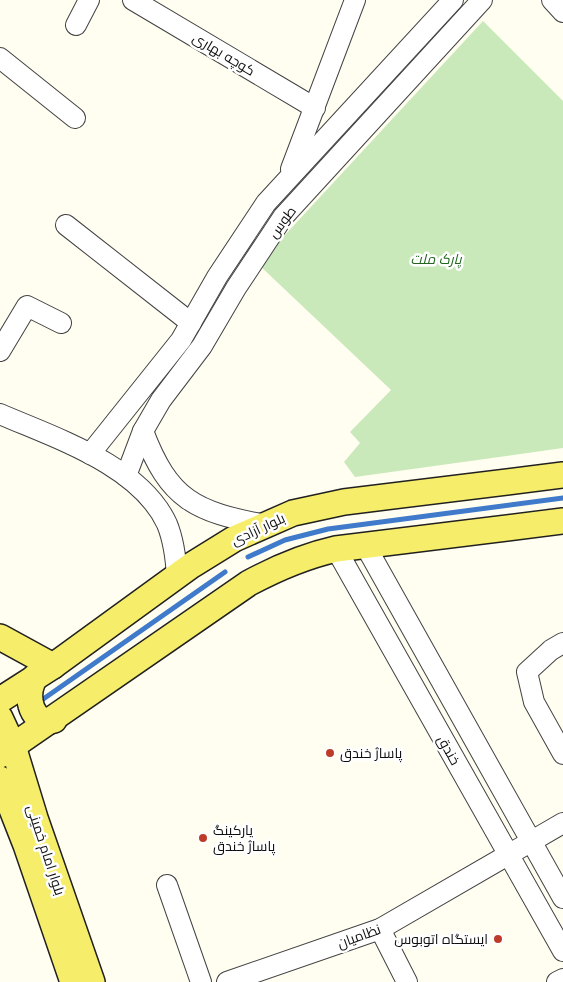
<svg xmlns="http://www.w3.org/2000/svg" width="563" height="982" viewBox="0 0 563 982" font-family="'Roboto Serif',Cairo,serif">
	<rect width="100%" height="100%" fill="#fffef1"/>
	<path fill="#cae9bb" d="M 483,21 L 563,101 L 563,448 L 355,477 L 344,462 L 360,443 L 350,432 L 391,390 L 258,264 Z"/>
	<g fill="none" stroke-linecap="round" stroke-linejoin="round">
		<g stroke="#3f7acb" stroke-width="5">
			<path d="M 248,557 L 285,540 L 328,529 L 563,498"/>
			<path d="M 39,702 L 225,572"/>
		</g>
		<defs>
			<g id="minor">
				<path d="M 133,0 L 315,108"/>
				<path d="M 552,0 L 563,12"/>
				<path d="M 76,25 L 89,0"/>
				<path d="M 0,58 L 75,118"/>
				<path d="M 291,169 L 355,0"/>
				<path d="M 66,225 L 191,323"/>
				<path d="M 0,351 L 27,306 L 61,323"/>
				<path d="M 0,414 C 55,438 140,465 167,524 C 174,541 176,559 177,577"/>
				<path d="M 143,431 C 169,500 195,512 266,525"/>
				<path d="M 90,454 L 181,340 L 217,277 L 266,203 L 453,0"/>
				<path d="M 126,476 L 143,431 L 161,400 L 202,346 L 236,288 L 283,217 L 482,0"/>
				<path d="M 365,545 L 563,898"/>
				<path d="M 336,549 L 563,951"/>
				<path d="M 563,643 L 551,650 L 527,672 L 534,702 L 563,754"/>
				<path d="M 167,885 L 201,982"/>
				<path d="M 380,929 L 407,982"/>
				<path d="M 227,982 L 380,929 L 563,823"/>
				<path d="M 557,982 L 563,979"/>
			</g>
			<g id="major">
				<path d="M 0,637 L 53,666"/>
				<path d="M 35,677 C 26,692 28,714 45,722 L 54,720"/>
				<path d="M 0,700 L 53,666 L 192,565 L 234,539 L 293,513 L 344,502 L 563,475"/>
				<path d="M 0,718 L 13,746 L 35,818 L 92,982"/>
				<path d="M 0,755 L 249,583 C 277,568 305,556 336,549 L 563,521"/>
				<path d="M 0,779 L 26,845 L 73,982"/>
			</g>
		</defs>
		<use href="#minor" stroke="#424242" stroke-width="22"/>
		<use href="#major" stroke="#202020" stroke-width="28"/>
		<use href="#minor" stroke="#fff" stroke-width="20"/>
		<use href="#major" stroke="#f6ed6a" stroke-width="25"/>
	</g>
	<g fill="#bd3c29" stroke="#fff" stroke-width="2">
		<circle cx="330" cy="753" r="5"/>
		<circle cx="203" cy="838" r="5"/>
		<circle cx="498" cy="939" r="5"/>
	</g>
	<g text-anchor="middle" dominant-baseline="central" stroke-width="5" stroke-linejoin="round" paint-order="stroke">
		<g font-size="14" fill="#0f0f0f" stroke="#fff">
			<text transform="translate(224 54) rotate(31)">کوچه بهاری</text>
			<text transform="translate(282 222) rotate(-53)">طوس</text>
			<text transform="translate(258 529) rotate(-25)">بلوار آزادی</text>
			<text transform="translate(449 750) rotate(61)">خندق</text>
			<text transform="translate(46 850) rotate(72)">بلوار امام خمینی</text>
			<text transform="translate(359 936) rotate(-20)">نظامیان</text>
		</g>
		<g font-size="14" font-style="italic" fill="#226620" stroke="#fff">
			<text x="436" y="259">پارک ملت</text>
		</g>
		<g font-size="14" fill="#0f0f0f" stroke="#fff" text-anchor="start">
			<text x="340" y="753">پاساژ خندق</text>
			<text x="213" y="830">پارکینگ<tspan x="213" dy="16">پاساژ خندق</tspan></text>
			<text x="488" y="939" text-anchor="end">ایستگاه اتوبوس</text>
		</g>
	</g>
</svg>
